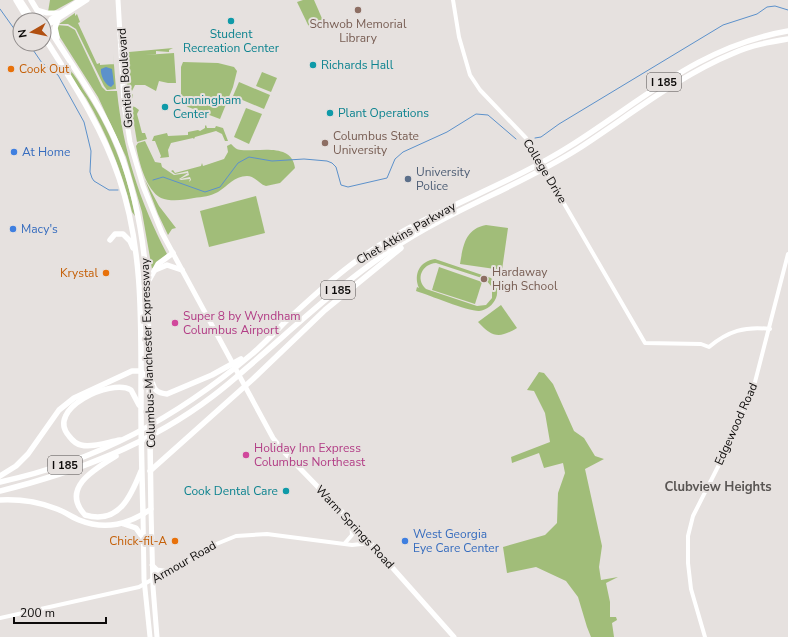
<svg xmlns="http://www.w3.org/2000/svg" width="788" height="637" viewBox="0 0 788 637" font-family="'Nunito Sans',sans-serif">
	<rect width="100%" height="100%" fill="#e6e1df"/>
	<g fill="#a1bd79" fill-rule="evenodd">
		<path d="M 50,0 L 74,0 L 54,11 L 48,12 Z"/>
		<path d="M 303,0 L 314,0 L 324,23 L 310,29 L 297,2 Z"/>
		<path d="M 75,13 L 75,16 L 77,14 L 80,22 L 78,23 L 97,64 L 100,63 L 100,65 L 114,64 L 113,53 L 116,89 L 107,90 L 104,86 L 76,29 L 68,24 L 59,24 Z"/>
		<path d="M 57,25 L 68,26 L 75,30 L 102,87 L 106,91 L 117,91 C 123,151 140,202 167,254 L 152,269 L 142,212 L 126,157 L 98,97 L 58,34 Z"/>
		<path d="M 173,48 L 169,50 L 169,52 L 156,51 L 156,54 L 145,55 L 174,53 L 176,83 L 168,83 L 159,81 L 156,91 L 145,85 L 135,85 L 131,93 L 133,95 L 131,102 L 127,89 L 129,52 Z"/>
		<path d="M 183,62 L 218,63 L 234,67 L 237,71 L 233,87 L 220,119 L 188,107 L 181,102 L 181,67 Z"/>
		<path d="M 69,69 C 75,75 79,82 83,89 C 109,127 127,171 135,216 L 132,212 C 122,171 107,134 86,98 C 81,90 69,77 69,69 Z"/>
		<path d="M 262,72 L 277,78 L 271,92 L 256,86 Z"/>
		<path d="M 239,82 L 270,95 L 264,109 L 233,96 Z"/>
		<path d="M 131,106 L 135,107 L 139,110 L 137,114 L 142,133 L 145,133 L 147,139 L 137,142 Z"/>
		<path d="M 246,108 L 262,114 L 249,144 L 234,137 Z"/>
		<path d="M 206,125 L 207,128 L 215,128 L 216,126 L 223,128 L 228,141 L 225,141 L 222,134 L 216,131 L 195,137 L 194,139 L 193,138 L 171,143 L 168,150 L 169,157 L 160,158 L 161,156 L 155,141 L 152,141 L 154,136 L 167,133 L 168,136 L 188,135 L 188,132 L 198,130 L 200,131 L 205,128 L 205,126 Z"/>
		<path d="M 145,141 L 155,162 L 161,163 L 162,167 L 174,175 L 188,173 L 179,179 L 181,180 L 190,179 L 189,182 L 191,180 L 190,177 L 180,179 L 189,175 L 188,171 L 175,174 L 171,171 L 173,170 L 175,173 L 201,166 L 202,163 L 203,166 L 224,159 L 228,152 L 227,146 L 231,144 C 234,147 237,150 241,150 C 258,152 292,142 295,168 L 280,183 L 266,186 C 259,184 255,176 247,176 C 234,176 228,186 218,192 C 211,196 202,197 194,198 C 185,200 170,202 161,198 C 146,190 139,162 136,146 L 138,143 Z"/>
		<path d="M 145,180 L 159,206 L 176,228 L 172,229 L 168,235 L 158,214 Z"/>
		<path d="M 256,196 L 265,233 L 209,247 L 200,211 Z"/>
		<path d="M 486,225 L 508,228 L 502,270 L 460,264 C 463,246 465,229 486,225 Z"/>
		<path d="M 435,259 L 491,278 C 496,284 499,291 496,298 C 493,305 487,310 479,311 C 467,311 429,295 416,291 L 417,287 L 419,288 C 413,274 420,261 435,259 ZM 436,263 L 485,279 L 492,287 L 492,298 L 486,305 L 477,306 L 426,289 C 415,279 422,264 436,263 Z"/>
		<path d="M 439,267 L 482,282 L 475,304 L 432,290 Z"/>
		<path d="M 501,305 L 517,328 C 499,339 492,337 478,322 Z"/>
		<path d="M 539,372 L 544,373 L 553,384 L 574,431 L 584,438 L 595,456 L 604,459 L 585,469 L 602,546 L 599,567 L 601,580 L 618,577 L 606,583 L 610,602 L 610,617 L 616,617 L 617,620 L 612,623 L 614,637 L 591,637 L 587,627 L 578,597 L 566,581 L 536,567 L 507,573 L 503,547 L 545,535 L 557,523 L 558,493 L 565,473 L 563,463 L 544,468 L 539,453 L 512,463 L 511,457 L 550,442 L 545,413 L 534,391 L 527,390 Z"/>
	</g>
	<path fill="#5c91cb" d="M 106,67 L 112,69 L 114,84 L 111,87 C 105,85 100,75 101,69 Z"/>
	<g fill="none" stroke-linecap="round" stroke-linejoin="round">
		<g stroke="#5c91cb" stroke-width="1">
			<path d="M 0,9 L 15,30"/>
			<path d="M 29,44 L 42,63 L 58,75 L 84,122 L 91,151 L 90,172 L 92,178 L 94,181 L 109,190 L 118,190"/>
			<path d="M 535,138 L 541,137 L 559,124 L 723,25 L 757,14 L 767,7 L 775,6 L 788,10"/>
			<path d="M 153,180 L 163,177 L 205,192 L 220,187 L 238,163 L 249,157 L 272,161 L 304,159 L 327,161 L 332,163 L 336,167 L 341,185 L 348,187 L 387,178 L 395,159 L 403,152 L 447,132 L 476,114 L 488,115 L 516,139"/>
		</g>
		<g stroke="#fff" stroke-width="4">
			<path d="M 453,0 L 459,37 L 470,75 L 480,90 L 526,138 L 645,343 L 701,344 L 709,347 C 728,331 745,326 770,329"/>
			<path d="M 345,543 L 352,535 L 351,522"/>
			<path d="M 0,618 L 139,587 L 209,547 L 236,536 L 267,534 L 352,545 L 371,543"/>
			<path d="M 705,637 L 691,589 L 688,563 L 688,536 L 693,516 L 730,443 L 755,382 L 788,254"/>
		</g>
		<g stroke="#fff" stroke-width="5">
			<path d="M 118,0 L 124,104 L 130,142 L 143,186 L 162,233 L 273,438 L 285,453 L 350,520 L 454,637"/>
			<path d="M 37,10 L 47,13 L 59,13"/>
			<path d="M 50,22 L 51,19 L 80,0"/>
			<path d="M 44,26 L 53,22 L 87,0"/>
			<path d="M 151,509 L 153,587 L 157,637"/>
			<path d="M 143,514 L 144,579 L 150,637"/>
			<path d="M 152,565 L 157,570 L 169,572"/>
		</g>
		<g stroke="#fff" stroke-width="5.5">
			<path d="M 16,0 L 28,20"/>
			<path d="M 20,0 L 33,20"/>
			<path d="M 31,0 L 43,20"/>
			<path d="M 44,37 C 73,83 102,127 119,178 C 144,250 141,330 141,406 C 141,442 142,478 143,514"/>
			<path d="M 57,37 L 55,28 L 58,19"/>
			<path d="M 110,240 L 115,234 L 123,234 L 130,241 L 133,248"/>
			<path d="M 155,270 L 167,265 L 182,270"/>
			<path d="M 148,282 L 158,264 L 173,253"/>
			<path d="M 152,381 C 154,390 157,393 167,394 L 212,375 L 241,359"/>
			<path d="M 120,440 C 108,442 92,448 81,445 C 76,444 72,440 69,436 C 45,409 111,378 131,390 L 139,405"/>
			<path d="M 116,456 C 95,469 60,488 85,515 C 119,525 131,496 141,471"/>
			<path d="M 150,471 L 253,379 L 325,310 L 401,248"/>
			<path d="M 0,476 L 16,466 L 28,454 L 59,410 L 74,398 L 132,371 L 141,371 L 146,378 L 148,384"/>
			<path d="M 0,482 C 97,461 176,418 252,354 C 264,344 274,333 285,322 C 311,298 337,274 366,254 C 430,210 505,187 570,146 C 643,100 700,46 788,31"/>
			<path d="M 0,491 C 77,472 150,444 213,396 C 228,385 242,372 256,360 C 300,322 343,282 391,250 C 450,210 518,187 578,149 C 629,116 678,76 734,53 C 752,45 770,42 788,39"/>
			<path d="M 0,500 C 19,499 39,502 57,509 C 65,512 72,517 79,520 C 106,531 129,524 151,509 C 150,463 150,418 149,372 C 149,294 147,223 119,149 C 100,102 70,63 44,21"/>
			<path d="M 124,524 L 136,528 L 143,538"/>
		</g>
	</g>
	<g fill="#8d6e63" stroke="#e6e1df" stroke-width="1.5">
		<circle cx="358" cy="10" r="4"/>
		<circle cx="325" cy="143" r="4"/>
		<circle cx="484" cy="279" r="4"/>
	</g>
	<g fill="#0f9aa8" stroke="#e6e1df" stroke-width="1.5">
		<circle cx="231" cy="21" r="4"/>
		<circle cx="313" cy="65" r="4"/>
		<circle cx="165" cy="107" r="4"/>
		<circle cx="330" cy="113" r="4"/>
		<circle cx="286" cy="491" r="4"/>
	</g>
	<g fill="#e8710a" stroke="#e6e1df" stroke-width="1.5">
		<circle cx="11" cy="69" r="4"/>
		<circle cx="106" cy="273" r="4"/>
		<circle cx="175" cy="541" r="4"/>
	</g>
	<g fill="#3f7fe0" stroke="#e6e1df" stroke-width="1.5">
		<circle cx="14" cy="152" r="4"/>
		<circle cx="13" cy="229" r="4"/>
		<circle cx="405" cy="541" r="4"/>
	</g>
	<circle fill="#5c6f8a" stroke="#e6e1df" stroke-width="1.5" cx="408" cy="179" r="4"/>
	<g fill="#d1479c" stroke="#e6e1df" stroke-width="1.5">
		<circle cx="175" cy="323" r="4"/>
		<circle cx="246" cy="455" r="4"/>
	</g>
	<g text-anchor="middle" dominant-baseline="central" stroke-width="4" stroke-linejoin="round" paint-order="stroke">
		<g fill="#e6e1df" stroke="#4e4b4a" stroke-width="1">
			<rect x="647" y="73" width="34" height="18" rx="3"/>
			<rect x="321" y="281" width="34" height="18" rx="3"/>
			<rect x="48" y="456" width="34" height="18" rx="3"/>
		</g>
		<g font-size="11" font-weight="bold" fill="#0d0b0a">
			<text x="664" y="82">I 185</text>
			<text x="338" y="290">I 185</text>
			<text x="65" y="465">I 185</text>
		</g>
		<g font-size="12" fill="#785e54" stroke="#e6e1df" text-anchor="start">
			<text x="358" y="24" text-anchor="middle">Schwob Memorial<tspan x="358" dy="14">Library</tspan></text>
			<text x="333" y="136">Columbus State<tspan x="333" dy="14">University</tspan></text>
			<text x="492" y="272">Hardaway<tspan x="492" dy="14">High School</tspan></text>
		</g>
		<g font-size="12" fill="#0d838f" stroke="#e6e1df" text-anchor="start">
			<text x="231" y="34" text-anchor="middle">Student<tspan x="231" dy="14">Recreation Center</tspan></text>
			<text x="321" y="65">Richards Hall</text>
			<text x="173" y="100">Cunningham<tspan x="173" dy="14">Center</tspan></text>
			<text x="338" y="113">Plant Operations</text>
			<text x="278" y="491" text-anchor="end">Cook Dental Care</text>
		</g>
		<g font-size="12" fill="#c56008" stroke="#e6e1df" text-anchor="end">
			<text x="19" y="69" text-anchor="start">Cook Out</text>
			<text x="98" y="273">Krystal</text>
			<text x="167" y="541">Chick-fil-A</text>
		</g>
		<g font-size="12" fill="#0d0b0a" stroke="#e6e1df">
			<text transform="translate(125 78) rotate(-94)">Gentian Boulevard</text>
			<text transform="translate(545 171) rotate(59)">College Drive</text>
			<text transform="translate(406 233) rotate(-30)">Chet Atkins Parkway</text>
			<text transform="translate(148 353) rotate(-92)">Columbus-Manchester Expressway</text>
			<text transform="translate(736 424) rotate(-66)">Edgewood Road</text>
			<text transform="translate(355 527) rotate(47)">Warm Springs Road</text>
			<text transform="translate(184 562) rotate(-30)">Armour Road</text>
		</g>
		<g font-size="12" fill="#366cbe" stroke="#e6e1df" text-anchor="start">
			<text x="22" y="152">At Home</text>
			<text x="21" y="229">Macy's</text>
			<text x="413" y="534">West Georgia<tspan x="413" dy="14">Eye Care Center</tspan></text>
		</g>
		<g font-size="12" fill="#4e5e75" stroke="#e6e1df" text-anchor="start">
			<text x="416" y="172">University<tspan x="416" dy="14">Police</tspan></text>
		</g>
		<g font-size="12" fill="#b23c85" stroke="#e6e1df" text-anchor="start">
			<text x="183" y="316">Super 8 by Wyndham<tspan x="183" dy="14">Columbus Airport</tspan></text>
			<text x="254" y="448">Holiday Inn Express<tspan x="254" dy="14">Columbus Northeast</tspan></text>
		</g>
		<g font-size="13" font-weight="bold" fill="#595553" stroke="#e6e1df">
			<text x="718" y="487">Clubview Heights</text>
		</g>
	</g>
	<g transform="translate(32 32) rotate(261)"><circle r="19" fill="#e6e1df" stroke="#8f8b8a"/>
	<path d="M0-3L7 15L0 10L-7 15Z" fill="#b15011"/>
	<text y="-6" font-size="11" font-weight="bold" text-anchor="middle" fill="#0d0b0a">N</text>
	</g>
	<path d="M14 617v6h92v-6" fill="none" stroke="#0d0b0a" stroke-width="2"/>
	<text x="20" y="617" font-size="12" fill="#0d0b0a" stroke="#e6e1df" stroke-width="3" paint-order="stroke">200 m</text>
</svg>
